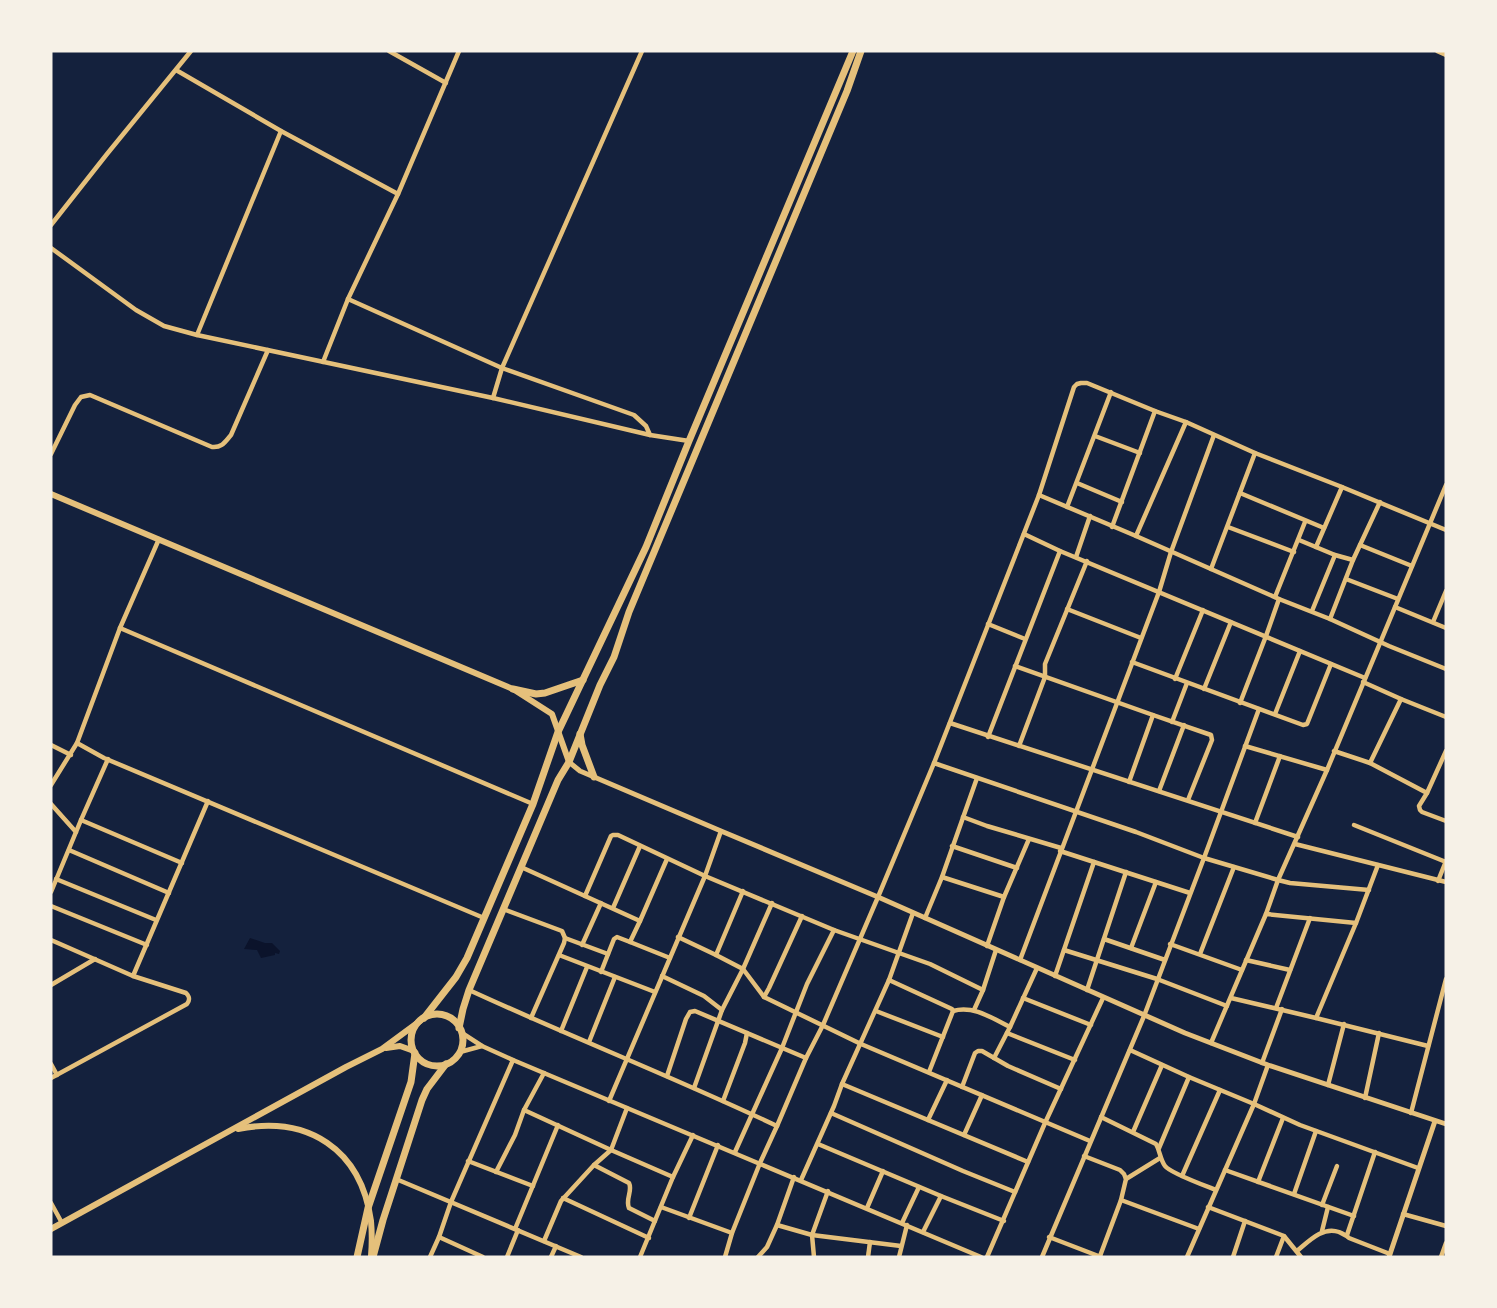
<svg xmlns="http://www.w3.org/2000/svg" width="1497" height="1308" viewBox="0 0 1497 1308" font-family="'Fira Sans',sans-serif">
	<rect width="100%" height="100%" fill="#14213d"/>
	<path fill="#0b132b" d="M 250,938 L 265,943 L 272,943 L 280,951 L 279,954 L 275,953 L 275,955 L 261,958 L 257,950 L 244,949 Z"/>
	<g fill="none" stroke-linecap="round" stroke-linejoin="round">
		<g stroke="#e5c07b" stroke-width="4.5">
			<path d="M 389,51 L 446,83"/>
			<path d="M 1437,51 L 1446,55"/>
			<path d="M 176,70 L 281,131 L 398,194"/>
			<path d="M 51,225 L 107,154 L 191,51"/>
			<path d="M 51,248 L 136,310 L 164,326 L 197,335 L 493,398 L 650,435 L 689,441"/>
			<path d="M 348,299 L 502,368 L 634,415 L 646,426 L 650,435"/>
			<path d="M 197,335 L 281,131"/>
			<path d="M 323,362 L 348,299 L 398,194 L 459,51"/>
			<path d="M 493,398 L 502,368 L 642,51"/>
			<path d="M 1095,436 L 1140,453"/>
			<path d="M 51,454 L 75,405 L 81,397 L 90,395 L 212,447 C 222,448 225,442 231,435 L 268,350"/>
			<path d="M 1077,483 L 1122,502"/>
			<path d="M 1240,493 L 1324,528"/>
			<path d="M 1039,495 L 1136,536 L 1279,599 L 1330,619 L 1389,646 L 1446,669"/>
			<path d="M 1067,507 L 1111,392"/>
			<path d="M 1112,527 L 1155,411"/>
			<path d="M 1228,527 L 1294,552"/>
			<path d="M 1024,534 L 1060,551 L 1365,678"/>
			<path d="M 1136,536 L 1186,422"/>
			<path d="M 1299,540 L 1335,555 L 1353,560"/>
			<path d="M 1360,545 L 1412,566"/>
			<path d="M 1316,547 L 1342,487"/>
			<path d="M 1076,557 L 1090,516"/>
			<path d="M 1211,569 L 1255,453"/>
			<path d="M 1346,579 L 1398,599"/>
			<path d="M 1275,597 L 1305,522"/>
			<path d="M 1395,607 L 1446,628"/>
			<path d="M 1067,609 L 1141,638"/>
			<path d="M 1312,611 L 1335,555"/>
			<path d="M 1330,619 L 1353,560 L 1380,502"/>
			<path d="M 1433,622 L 1446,591"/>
			<path d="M 988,624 L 1025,639"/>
			<path d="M 120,628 L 533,804"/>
			<path d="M 1132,662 L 1303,725 L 1307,724 L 1331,664"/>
			<path d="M 1015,666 L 1153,715 L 1211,735 L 1212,740 L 1188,800"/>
			<path d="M 1175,679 L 1203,610"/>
			<path d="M 1363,682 L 1401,699 L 1446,717"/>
			<path d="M 1204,689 L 1231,622"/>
			<path d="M 1240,703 L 1266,636 L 1279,599"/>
			<path d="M 1275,714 L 1300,651"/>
			<path d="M 1172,722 L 1187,683"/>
			<path d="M 950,723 L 1298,837"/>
			<path d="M 988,737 L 1060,551"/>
			<path d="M 77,743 L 104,758 L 484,918"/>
			<path d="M 51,745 L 71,755"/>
			<path d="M 1019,746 L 1045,677 L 1045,664 L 1087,561"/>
			<path d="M 1245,746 L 1327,770"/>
			<path d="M 1334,751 L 1370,763 L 1427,793"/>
			<path d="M 1446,751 L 1427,793 L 1419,806 L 1420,810 L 1422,812 L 1446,821"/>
			<path d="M 934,763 L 1039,495 L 1074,387 L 1077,384 L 1081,383 L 1087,383 L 1155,411 L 1186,422 L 1255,453 L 1342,487 L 1446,530"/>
			<path d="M 1370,763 L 1401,699"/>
			<path d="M 1129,782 L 1153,715"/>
			<path d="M 51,785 L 77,743 L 120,628 L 159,539"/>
			<path d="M 1159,791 L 1184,725"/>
			<path d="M 51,804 L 76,832"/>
			<path d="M 963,817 L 987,826 L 1061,848"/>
			<path d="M 81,820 L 182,863"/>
			<path d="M 1255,823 L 1280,756"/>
			<path d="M 1354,825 L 1446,862"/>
			<path d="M 1295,844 L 1446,882"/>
			<path d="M 952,846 L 1017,868"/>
			<path d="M 69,850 L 169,893"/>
			<path d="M 1060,851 L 1190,893"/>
			<path d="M 521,867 L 640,921 L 667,859"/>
			<path d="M 942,877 L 1004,897"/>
			<path d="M 56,879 L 156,920"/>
			<path d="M 1438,881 L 1446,861"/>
			<path d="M 51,892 L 81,820 L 108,759"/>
			<path d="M 585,896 L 611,836 L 613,835 L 618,835 L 705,876 L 834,930 L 930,964 L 983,990"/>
			<path d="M 51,906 L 147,945"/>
			<path d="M 613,908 L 640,846"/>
			<path d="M 503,909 L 562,931 L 565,938 L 564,943 L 531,1018"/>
			<path d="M 1266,914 L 1356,923"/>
			<path d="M 925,918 L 942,877 L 977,778"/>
			<path d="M 640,921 L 630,942 L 670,958"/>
			<path d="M 678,937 L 716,955 L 743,969 L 772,903"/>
			<path d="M 565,938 L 608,954"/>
			<path d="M 1104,939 L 1165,960"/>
			<path d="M 51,940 L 133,976 L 186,993 C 190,997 190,1000 187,1004 L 51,1078"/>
			<path d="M 1170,944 L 1242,970"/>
			<path d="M 582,945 L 601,903"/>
			<path d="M 987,946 L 1004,897 L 1029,839"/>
			<path d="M 1131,948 L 1156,882"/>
			<path d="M 1064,950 L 1157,979 L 1227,1006"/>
			<path d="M 1200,954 L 1234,867"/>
			<path d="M 559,955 L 655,992"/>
			<path d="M 716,955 L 743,891"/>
			<path d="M 1020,960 L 1159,592 L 1171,552 L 1214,435"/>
			<path d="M 1246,960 L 1290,970"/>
			<path d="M 601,972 L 614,939 L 617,937 L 630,942"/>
			<path d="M 133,976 L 208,801"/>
			<path d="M 662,976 L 704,996 L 722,1010"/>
			<path d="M 1055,976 L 1094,862"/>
			<path d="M 889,980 L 952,1009 L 953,1011 L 929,1072"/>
			<path d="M 51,985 L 95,959"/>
			<path d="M 469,990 C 571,1037 676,1078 777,1126"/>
			<path d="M 1087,990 L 1126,872"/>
			<path d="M 764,997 L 769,988 L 802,916"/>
			<path d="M 1023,998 L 1091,1025"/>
			<path d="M 1231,998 L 1316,1018 L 1428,1046"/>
			<path d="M 1276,1008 L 1310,918"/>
			<path d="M 974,1010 L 983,990 L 996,950"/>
			<path d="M 876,1011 L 943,1037"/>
			<path d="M 953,1011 C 973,1005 992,1018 1010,1027"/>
			<path d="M 1316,1018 L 1356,923 L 1378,865"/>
			<path d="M 561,1031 L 587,967"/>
			<path d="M 462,1033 L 482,1046 L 513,1060 L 981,1257"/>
			<path d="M 1007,1033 L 1075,1060"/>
			<path d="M 589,1042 L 615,977"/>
			<path d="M 1211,1043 L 1266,914 L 1278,880 L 1327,770 L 1446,485"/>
			<path d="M 1130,1050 L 1189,1077 L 1254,1104 L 1300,1125 L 1418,1168"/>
			<path d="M 460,1052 L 482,1046"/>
			<path d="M 994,1058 L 1010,1027 L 1037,968"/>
			<path d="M 1262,1063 L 1282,1009"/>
			<path d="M 51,1064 L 57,1075"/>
			<path d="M 667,1076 L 686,1019 L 690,1012 L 695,1011 L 806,1058"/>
			<path d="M 842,1084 L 1028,1162"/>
			<path d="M 1328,1085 L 1344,1024"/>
			<path d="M 962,1087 L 975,1053 L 978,1051 L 982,1051 L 1008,1066 L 1061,1089"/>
			<path d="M 694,1088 L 722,1010 L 743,969 L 764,997 L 861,1044 L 1090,1141"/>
			<path d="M 1365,1098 L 1379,1033"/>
			<path d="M 609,1101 L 705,876 L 721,831"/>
			<path d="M 723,1101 L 745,1043 L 747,1033"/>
			<path d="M 524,1110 L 611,1150 L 673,1177"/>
			<path d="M 831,1113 L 963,1171 L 1015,1192"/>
			<path d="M 1411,1113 L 1446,979"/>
			<path d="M 1101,1117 L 1156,1144 C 1160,1151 1160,1159 1165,1166 C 1170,1173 1206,1186 1216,1190"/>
			<path d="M 928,1120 L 947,1080"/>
			<path d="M 1133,1132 L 1162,1065"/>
			<path d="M 964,1135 L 982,1095"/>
			<path d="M 818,1144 L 941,1196 L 1004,1221"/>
			<path d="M 1159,1148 L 1189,1077"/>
			<path d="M 735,1152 L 782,1048 L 807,984 L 834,930"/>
			<path d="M 1084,1156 L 1120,1170 L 1124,1174 L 1126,1179 L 1121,1200 L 1100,1256"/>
			<path d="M 468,1161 L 533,1186"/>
			<path d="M 594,1165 L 629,1183 C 633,1191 625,1199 629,1208 L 655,1221"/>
			<path d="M 1225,1170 L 1354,1216"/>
			<path d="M 496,1172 L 515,1135 L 524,1110 L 544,1073"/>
			<path d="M 1182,1176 L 1220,1090"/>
			<path d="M 794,1177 L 777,1225 L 812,1235 L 901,1246"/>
			<path d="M 396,1179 L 581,1257"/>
			<path d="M 1126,1179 L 1160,1158"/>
			<path d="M 801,1180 L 834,1106 L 842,1084 L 889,980 L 913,913"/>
			<path d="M 1258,1182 L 1283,1118"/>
			<path d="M 1294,1194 L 1316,1131"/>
			<path d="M 563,1198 L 649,1238"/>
			<path d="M 1121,1200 L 1199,1229"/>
			<path d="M 51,1203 L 62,1223"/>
			<path d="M 1322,1205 L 1337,1166"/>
			<path d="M 661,1207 L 732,1233"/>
			<path d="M 1208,1207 L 1284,1236 L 1301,1257"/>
			<path d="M 867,1208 L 883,1171"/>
			<path d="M 1403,1214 L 1446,1226"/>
			<path d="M 689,1218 L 718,1145"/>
			<path d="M 902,1223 L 919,1187"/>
			<path d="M 515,1229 L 558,1125"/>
			<path d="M 1322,1231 L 1328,1207"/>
			<path d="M 923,1232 L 941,1196"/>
			<path d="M 1347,1235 L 1375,1152"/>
			<path d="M 439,1237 L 483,1257"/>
			<path d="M 1049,1237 L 1101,1257"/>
			<path d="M 544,1241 L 561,1201 L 594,1165 L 611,1150 L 627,1108"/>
			<path d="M 1297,1251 C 1309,1241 1323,1226 1339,1232 C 1343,1234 1346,1235 1349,1238 L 1390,1254"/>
			<path d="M 430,1257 L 439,1237 L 451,1202 L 513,1060"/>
			<path d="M 507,1257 L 518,1230"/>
			<path d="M 551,1257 L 556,1246"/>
			<path d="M 640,1257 L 673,1177 L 693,1135"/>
			<path d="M 725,1257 L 732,1233 L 760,1163 L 777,1126 L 806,1058 L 823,1025 L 878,897 L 934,763 L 1136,832 L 1204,858 L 1278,880 L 1290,883 L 1369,890"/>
			<path d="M 758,1257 L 767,1247 L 777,1225"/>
			<path d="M 814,1257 L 812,1235 L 828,1191"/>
			<path d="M 868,1257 L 870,1242"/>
			<path d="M 899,1257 L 907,1225"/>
			<path d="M 987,1257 L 1045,1123 L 1103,998"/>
			<path d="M 1042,1257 L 1144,1016 L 1204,858 L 1259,709"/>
			<path d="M 1187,1257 L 1254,1104 L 1268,1065"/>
			<path d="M 1233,1257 L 1245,1221"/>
			<path d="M 1276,1257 L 1284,1236"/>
			<path d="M 1441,1257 L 1446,1243"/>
		</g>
		<g stroke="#e5c07b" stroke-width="5">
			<path d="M 569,762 L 580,771 L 721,831 L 878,897 L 1185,1033 L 1268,1065 L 1446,1124"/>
			<path d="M 1389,1257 L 1435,1121"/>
		</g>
		<g stroke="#e5c07b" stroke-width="6">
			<path d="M 51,494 L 513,689 L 552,714 L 569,762"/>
			<path d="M 386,1048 L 400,1046 L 414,1051"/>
			<path d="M 238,1129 C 308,1115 361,1149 371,1221 C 372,1232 372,1244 371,1256"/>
			<path d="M 51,1229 L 346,1067 L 382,1049 L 420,1021"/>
		</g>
		<g stroke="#e5c07b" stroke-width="7">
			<path d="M 513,689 L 536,694 L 545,693 L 583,680"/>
			<path d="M 580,734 L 582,745 L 594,777"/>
			<circle cx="437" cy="1040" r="26"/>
			<path d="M 424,1018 L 456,977 L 467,958 L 533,804 L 558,732 L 646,547 L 689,441 L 853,51"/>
			<path d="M 459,1028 L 463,1009 L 469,990 L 558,780 L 569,762 L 600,685 L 614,657 L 629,612 L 847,91 L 861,51"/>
			<path d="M 357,1257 L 368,1208 L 411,1082 L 415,1053"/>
			<path d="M 373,1257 L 383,1220 L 422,1100 L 427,1089 L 446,1064"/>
		</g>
	</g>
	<rect width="1497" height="1308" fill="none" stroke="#f6f1e7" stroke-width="105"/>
</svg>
